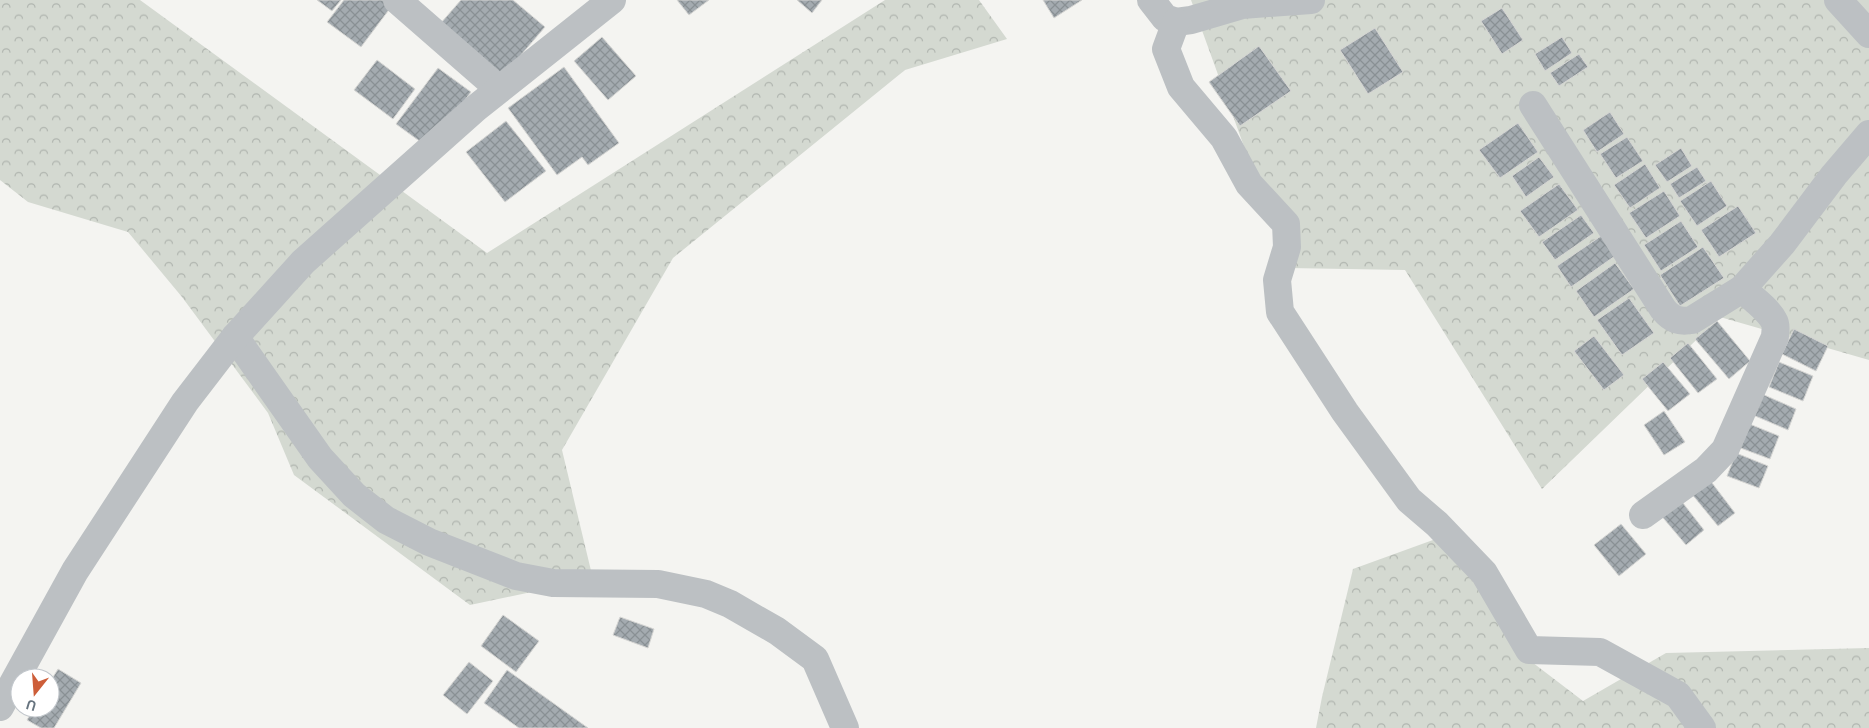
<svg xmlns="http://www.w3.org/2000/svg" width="1869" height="728" viewBox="0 0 1869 728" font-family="'DM Sans',sans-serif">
	<defs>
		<pattern id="forest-crowns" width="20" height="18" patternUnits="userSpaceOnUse" patternTransform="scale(1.25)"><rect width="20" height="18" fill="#d4d9d1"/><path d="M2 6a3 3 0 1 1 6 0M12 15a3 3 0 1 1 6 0" fill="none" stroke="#b0b5af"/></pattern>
		<pattern id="building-cross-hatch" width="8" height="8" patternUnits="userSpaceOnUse" patternTransform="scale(1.25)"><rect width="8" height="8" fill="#a4abb0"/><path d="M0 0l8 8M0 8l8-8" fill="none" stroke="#899094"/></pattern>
	</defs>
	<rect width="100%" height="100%" fill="#f4f4f1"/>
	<g fill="url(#forest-crowns)">
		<path d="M 0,0 L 140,0 L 487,253 L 885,0 L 979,0 L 1007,39 L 905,70 L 673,258 L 562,450 L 593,579 L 470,605 L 294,475 L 268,413 L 182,297 L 128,232 L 28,202 L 0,180 Z"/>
		<path d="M 1191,0 L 1869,0 L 1869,360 L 1720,317 L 1542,489 L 1405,270 L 1288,268 Z"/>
		<path d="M 1455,532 L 1520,653 L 1583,701 L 1666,653 L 1869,648 L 1869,728 L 1316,728 L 1322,697 L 1353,569 Z"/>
	</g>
	<g fill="url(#building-cross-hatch)" stroke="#d6d6d4">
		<path d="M 317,0 L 341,0 L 332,11 Z"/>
		<path d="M 344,0 L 390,0 L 394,3 L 361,47 L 327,22 Z"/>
		<path d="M 461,0 L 513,0 L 545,27 L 502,77 L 440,24 Z"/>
		<path d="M 677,0 L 709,0 L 689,15 Z"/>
		<path d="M 797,0 L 822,0 L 812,13 Z"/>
		<path d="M 1043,0 L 1082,0 L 1054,18 Z"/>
		<path d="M 1502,8 L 1523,40 L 1502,54 L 1481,21 Z"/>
		<path d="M 1375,28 L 1403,72 L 1368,94 L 1340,50 Z"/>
		<path d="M 602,37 L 636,76 L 608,100 L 574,61 Z"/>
		<path d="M 1562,37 L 1572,53 L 1545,71 L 1535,54 Z"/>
		<path d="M 1259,46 L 1291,91 L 1240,126 L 1209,82 Z"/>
		<path d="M 1579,54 L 1588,67 L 1559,86 L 1550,73 Z"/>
		<path d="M 377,60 L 415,89 L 393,119 L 354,90 Z"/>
		<path d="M 564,67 L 619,143 L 588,165 L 582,157 L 557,175 L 508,108 Z"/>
		<path d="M 438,68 L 471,92 L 429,148 L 396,124 Z"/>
		<path d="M 1610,112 L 1624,134 L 1597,152 L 1583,130 Z"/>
		<path d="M 506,121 L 546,171 L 505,202 L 466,152 Z"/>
		<path d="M 1518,123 L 1538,152 L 1500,178 L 1479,150 Z"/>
		<path d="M 1627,137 L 1643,161 L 1616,178 L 1600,154 Z"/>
		<path d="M 1681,148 L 1692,166 L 1667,182 L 1655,165 Z"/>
		<path d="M 1539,157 L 1554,177 L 1526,197 L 1512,176 Z"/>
		<path d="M 1645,164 L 1660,188 L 1630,208 L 1614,185 Z"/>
		<path d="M 1697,167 L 1706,181 L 1679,198 L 1670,184 Z"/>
		<path d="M 1711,181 L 1727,206 L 1697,226 L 1680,201 Z"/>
		<path d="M 1559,184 L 1578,210 L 1539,237 L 1520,211 Z"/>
		<path d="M 1664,191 L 1680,216 L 1646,238 L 1629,213 Z"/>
		<path d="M 1738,206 L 1756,233 L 1719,257 L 1701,230 Z"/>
		<path d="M 1581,215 L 1594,233 L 1555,260 L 1542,242 Z"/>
		<path d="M 1681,221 L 1698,247 L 1661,271 L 1644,245 Z"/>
		<path d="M 1601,236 L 1615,256 L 1571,287 L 1557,266 Z"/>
		<path d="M 1703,247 L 1724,278 L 1680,306 L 1660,275 Z"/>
		<path d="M 1615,263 L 1634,289 L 1594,317 L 1576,291 Z"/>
		<path d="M 1629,298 L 1654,333 L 1622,355 L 1597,320 Z"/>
		<path d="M 1717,321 L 1750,361 L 1729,379 L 1695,339 Z"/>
		<path d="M 1794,329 L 1828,346 L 1816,371 L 1782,354 Z"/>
		<path d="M 1594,336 L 1624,375 L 1604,390 L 1574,351 Z"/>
		<path d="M 1688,343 L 1717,379 L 1698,393 L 1670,358 Z"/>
		<path d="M 1663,362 L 1690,394 L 1668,411 L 1642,379 Z"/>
		<path d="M 1779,362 L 1813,376 L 1803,401 L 1769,387 Z"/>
		<path d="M 1762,394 L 1796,409 L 1788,430 L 1753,415 Z"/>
		<path d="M 1664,411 L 1685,442 L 1664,455 L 1644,425 Z"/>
		<path d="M 1747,423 L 1779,436 L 1770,459 L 1738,447 Z"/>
		<path d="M 1736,453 L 1768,466 L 1759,488 L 1727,476 Z"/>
		<path d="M 1709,479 L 1735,513 L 1718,526 L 1691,493 Z"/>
		<path d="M 1679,498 L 1704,530 L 1686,545 L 1659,513 Z"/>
		<path d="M 1621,524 L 1646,554 L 1619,576 L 1594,545 Z"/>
		<path d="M 503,615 L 539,641 L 516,672 L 481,646 Z"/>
		<path d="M 620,617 L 654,629 L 648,648 L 613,635 Z"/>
		<path d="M 469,662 L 493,681 L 467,714 L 443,695 Z"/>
		<path d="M 58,669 L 81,683 L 54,728 L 41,728 L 27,720 L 34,708 L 50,708 L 50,682 Z"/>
		<path d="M 507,670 L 588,728 L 519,728 L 484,703 Z"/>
	</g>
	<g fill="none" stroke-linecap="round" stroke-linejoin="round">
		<g stroke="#bcc0c3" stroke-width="28">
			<path d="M 397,0 L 499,89"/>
			<path d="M 1151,0 L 1165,18 L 1176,22 L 1191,20 L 1242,5 L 1311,0"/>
			<path d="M 1838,0 L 1869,34"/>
			<path d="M 1176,22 L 1166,49 L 1181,87 L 1224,138 L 1249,184 L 1286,224 L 1287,247 L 1277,280 L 1280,312 L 1345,412 L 1409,500 L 1437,524 L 1484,573 L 1529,650 L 1600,652 L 1678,695 L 1702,728"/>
			<path d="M 1533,105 L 1663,309 C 1672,320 1679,322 1692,320 L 1742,289 L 1782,244 L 1834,175 L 1869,134"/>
			<path d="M 235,337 L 320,458 L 354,495 L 386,520 L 429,542 L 516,576 L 553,583 L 658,584 L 706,594 L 730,604 L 777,631 L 815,659 L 845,728"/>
			<path d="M 1643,515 L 1706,470 L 1725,450 L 1775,337 C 1775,332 1777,326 1774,321 C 1768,309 1752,298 1742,289"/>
			<path d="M 0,707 L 75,571 L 185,402 L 235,337 L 303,262 L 476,108 L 612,0"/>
		</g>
	</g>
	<g transform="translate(35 693) rotate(197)"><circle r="24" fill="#ffffff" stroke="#c2c7cc"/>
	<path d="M0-4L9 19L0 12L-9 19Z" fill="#cd5e39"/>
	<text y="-8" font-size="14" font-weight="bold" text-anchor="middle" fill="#67747f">U</text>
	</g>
</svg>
